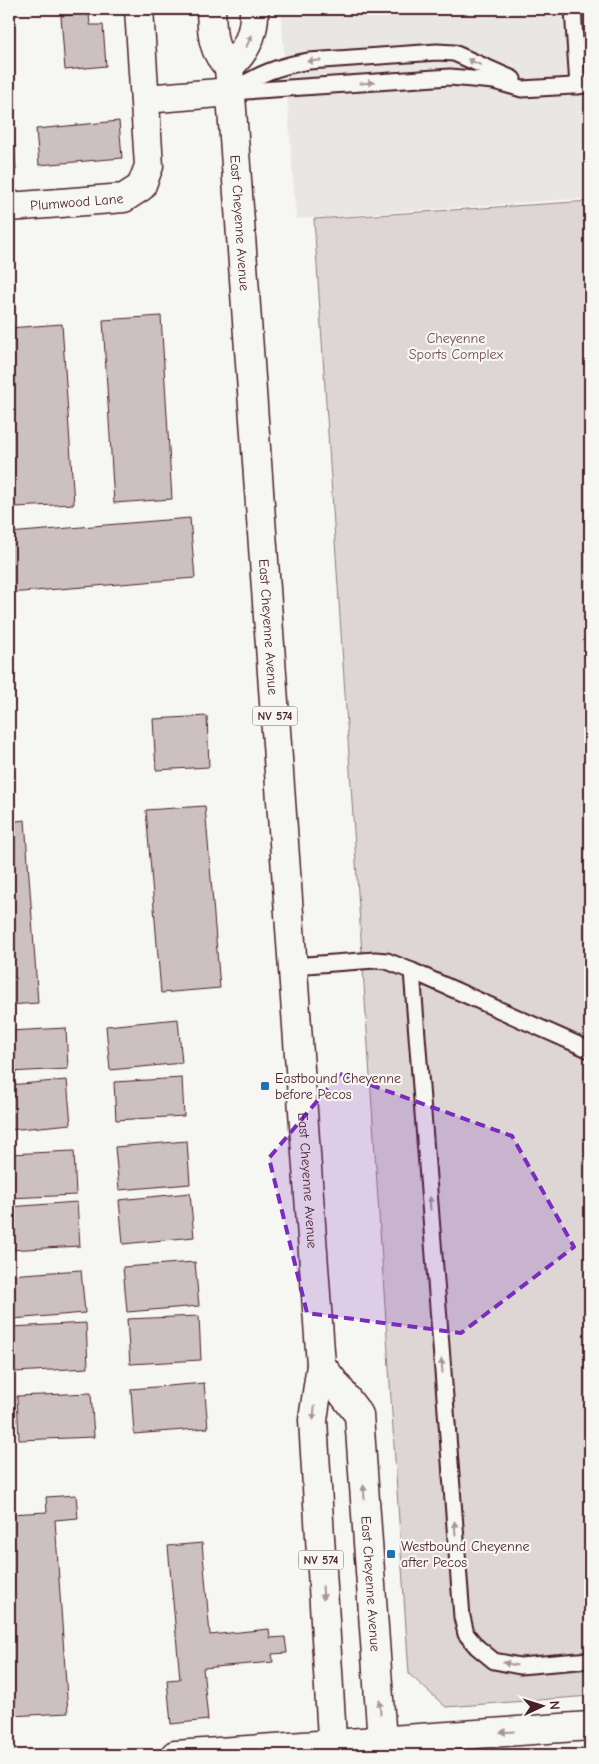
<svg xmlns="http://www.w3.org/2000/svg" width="599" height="1764" viewBox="0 0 599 1764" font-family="'Comic Neue',sans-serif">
	<rect width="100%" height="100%" fill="#f6f6f2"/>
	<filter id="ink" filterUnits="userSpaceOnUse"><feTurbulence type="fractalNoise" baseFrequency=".02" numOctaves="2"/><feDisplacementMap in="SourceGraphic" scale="10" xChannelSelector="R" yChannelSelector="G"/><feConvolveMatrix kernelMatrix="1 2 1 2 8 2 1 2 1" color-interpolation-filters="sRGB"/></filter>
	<g filter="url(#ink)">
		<path fill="#e9e6e3" d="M 281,9 L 590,9 L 590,198 L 296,219 Z"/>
		<path fill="#ddd6d5" stroke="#947a80" d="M 590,201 L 590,1696 L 446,1707 L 409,1674 L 314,219 Z"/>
		<g fill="#ccc1c0" stroke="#4a1f2b">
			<path d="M 89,13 L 90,25 L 103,25 L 106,66 L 65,70 L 61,16 Z"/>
			<path d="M 12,101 L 16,170 L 9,171 L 9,102 Z"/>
			<path d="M 119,121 L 122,158 L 39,165 L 36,129 Z"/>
			<path d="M 161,316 L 172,499 L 114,503 L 103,320 Z"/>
			<path d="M 62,324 L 74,504 L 15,507 L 9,412 L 9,328 Z"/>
			<path d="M 190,518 L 195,578 L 9,593 L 9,533 Z"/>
			<path d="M 207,716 L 209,767 L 156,770 L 153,719 Z"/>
			<path d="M 205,806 L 220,988 L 161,993 L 146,810 Z"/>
			<path d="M 25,820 L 38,1003 L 9,1005 L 9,822 Z"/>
			<path d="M 178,1019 L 182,1063 L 110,1070 L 106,1026 Z"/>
			<path d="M 66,1028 L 68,1069 L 9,1072 L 9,1031 Z"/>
			<path d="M 182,1078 L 184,1116 L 116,1120 L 114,1082 Z"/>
			<path d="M 67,1080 L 71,1124 L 9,1130 L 9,1085 Z"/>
			<path d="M 187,1141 L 190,1184 L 119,1190 L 115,1147 Z"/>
			<path d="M 74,1151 L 76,1195 L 9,1198 L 9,1154 Z"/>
			<path d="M 190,1193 L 194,1237 L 123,1244 L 119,1200 Z"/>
			<path d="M 77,1202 L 80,1246 L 9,1250 L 9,1207 Z"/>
			<path d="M 195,1262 L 199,1306 L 127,1312 L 123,1267 Z"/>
			<path d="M 81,1270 L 85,1313 L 12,1319 L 9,1275 Z"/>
			<path d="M 199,1316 L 201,1360 L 130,1364 L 127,1319 Z"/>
			<path d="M 86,1323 L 88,1368 L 15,1372 L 12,1327 Z"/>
			<path d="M 204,1383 L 208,1428 L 134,1434 L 131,1389 Z"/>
			<path d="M 91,1393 L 94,1437 L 19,1440 L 17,1396 Z"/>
			<path d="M 76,1495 L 78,1518 L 55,1520 L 68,1713 L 10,1716 L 9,1692 L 9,1514 L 47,1512 L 46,1497 Z"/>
			<path d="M 202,1543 L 210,1635 L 269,1629 L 270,1638 L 285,1637 L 287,1653 L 272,1654 L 273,1662 L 203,1668 L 208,1720 L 171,1724 L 167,1680 L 180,1679 L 168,1546 Z"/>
		</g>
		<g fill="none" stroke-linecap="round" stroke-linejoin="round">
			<defs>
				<g id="service">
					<path d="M 573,9 L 578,86"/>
					<path d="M 231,92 L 450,77 L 494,81 L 522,89 L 590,85"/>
					<path d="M 231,92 C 258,74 278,66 309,61 L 437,52 L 454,53 L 513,79"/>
					<path d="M 292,966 L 375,960 L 387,961 L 412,971 L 590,1050"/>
					<path d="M 412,971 L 462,1617 L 466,1634 L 477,1647 L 494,1661 L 520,1666 L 590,1660"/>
				</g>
				<g id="minor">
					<path d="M 145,99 L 231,92"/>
					<path id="s1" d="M 9,207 L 124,198 L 141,187 L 149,166 L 139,9"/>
				</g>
				<path id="secondary" d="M 175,1755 L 590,1726"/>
				<g id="primary">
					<path id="s2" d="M 211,9 C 212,31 211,51 229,67 L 321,1365 L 313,1420 L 333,1755"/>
					<path d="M 229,67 C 247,51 255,33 254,9"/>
					<path id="s3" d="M 321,1365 L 359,1415 L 383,1755"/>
				</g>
			</defs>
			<use href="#service" stroke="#4a1f2b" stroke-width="19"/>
			<use href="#minor" stroke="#4a1f2b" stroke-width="31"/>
			<use href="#secondary" stroke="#4a1f2b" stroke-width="31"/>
			<use href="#primary" stroke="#4a1f2b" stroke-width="31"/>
			<use href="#service" stroke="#f6f6f2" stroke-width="15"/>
			<use href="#minor" stroke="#f6f6f2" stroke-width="28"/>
			<use href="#secondary" stroke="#f6f6f2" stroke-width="28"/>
			<use href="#primary" stroke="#f6f6f2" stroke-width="28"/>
		</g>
		<defs><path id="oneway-solid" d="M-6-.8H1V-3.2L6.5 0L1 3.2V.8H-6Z" transform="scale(1.25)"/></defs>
		<g fill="#a99598">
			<use href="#oneway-solid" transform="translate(249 41) rotate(-66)"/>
			<use href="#oneway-solid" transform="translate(314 61) rotate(175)"/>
			<use href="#oneway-solid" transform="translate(474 62) rotate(-156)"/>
			<use href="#oneway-solid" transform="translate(367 83) rotate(-4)"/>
			<use href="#oneway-solid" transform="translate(430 1203) rotate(-94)"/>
			<use href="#oneway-solid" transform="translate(442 1366) rotate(-94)"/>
			<use href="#oneway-solid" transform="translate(314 1413) rotate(95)"/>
			<use href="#oneway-solid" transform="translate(364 1492) rotate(-94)"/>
			<use href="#oneway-solid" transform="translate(455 1528) rotate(-94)"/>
			<use href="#oneway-solid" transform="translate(323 1593) rotate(87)"/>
			<use href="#oneway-solid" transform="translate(510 1664) rotate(-168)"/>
			<use href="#oneway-solid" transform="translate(380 1707) rotate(-94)"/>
			<use href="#oneway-solid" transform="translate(507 1732) rotate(176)"/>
		</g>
	</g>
	<path fill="#7b2cbf" fill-opacity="0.2" stroke="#7b2cbf" stroke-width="4" stroke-dasharray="10 6" stroke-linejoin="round" d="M 340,1074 L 512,1136 L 574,1247 L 461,1333 L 307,1313 L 269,1158 Z"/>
	<g fill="#1f6fb2" stroke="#f6f6f2" stroke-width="2">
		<rect x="260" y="1081" width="10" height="10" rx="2.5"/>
		<rect x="386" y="1549" width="10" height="10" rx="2.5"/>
	</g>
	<g text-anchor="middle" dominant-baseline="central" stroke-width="4.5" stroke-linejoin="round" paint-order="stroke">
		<g fill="#f6f6f2" stroke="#7e6067" stroke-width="1">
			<rect x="252.5" y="706.5" width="45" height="19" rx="4"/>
			<rect x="298.5" y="1550.5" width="45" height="19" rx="4"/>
		</g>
		<g font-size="12" font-weight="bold" fill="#4a1f2b">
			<text x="275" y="716">NV 574</text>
			<text x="321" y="1560">NV 574</text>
		</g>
		<g font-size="14" fill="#4a1f2b" stroke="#f6f6f2">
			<text stroke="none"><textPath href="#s1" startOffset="68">Plumwood Lane</textPath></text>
			<text stroke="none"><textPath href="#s2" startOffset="219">East Cheyenne Avenue</textPath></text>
			<text stroke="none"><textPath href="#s2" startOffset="624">East Cheyenne Avenue</textPath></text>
			<text stroke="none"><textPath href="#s2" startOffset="1179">East Cheyenne Avenue</textPath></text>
			<text stroke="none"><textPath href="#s3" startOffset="232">East Cheyenne Avenue</textPath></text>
		</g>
		<g font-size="14" fill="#6f4d56" stroke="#f6f6f2">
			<text x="456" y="338">Cheyenne<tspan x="456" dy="16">Sports Complex</tspan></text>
		</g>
		<g font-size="14" fill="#4a1f2b" stroke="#f6f6f2" text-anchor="start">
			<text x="275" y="1078">Eastbound Cheyenne<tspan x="275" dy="16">before Pecos</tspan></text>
			<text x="401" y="1546">Westbound Cheyenne<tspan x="401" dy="16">after Pecos</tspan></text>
		</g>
	</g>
	<rect width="599" height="1764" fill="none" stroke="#f6f6f2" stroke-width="30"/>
	<rect x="15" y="15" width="569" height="1734" fill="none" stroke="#4a1f2b" stroke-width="2" filter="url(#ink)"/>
	<g transform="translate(542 1706) rotate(86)" stroke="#f6f6f2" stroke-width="4" paint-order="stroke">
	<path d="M0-4L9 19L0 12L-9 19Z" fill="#4a1f2b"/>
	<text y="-8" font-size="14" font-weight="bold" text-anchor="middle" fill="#4a1f2b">N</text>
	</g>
</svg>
